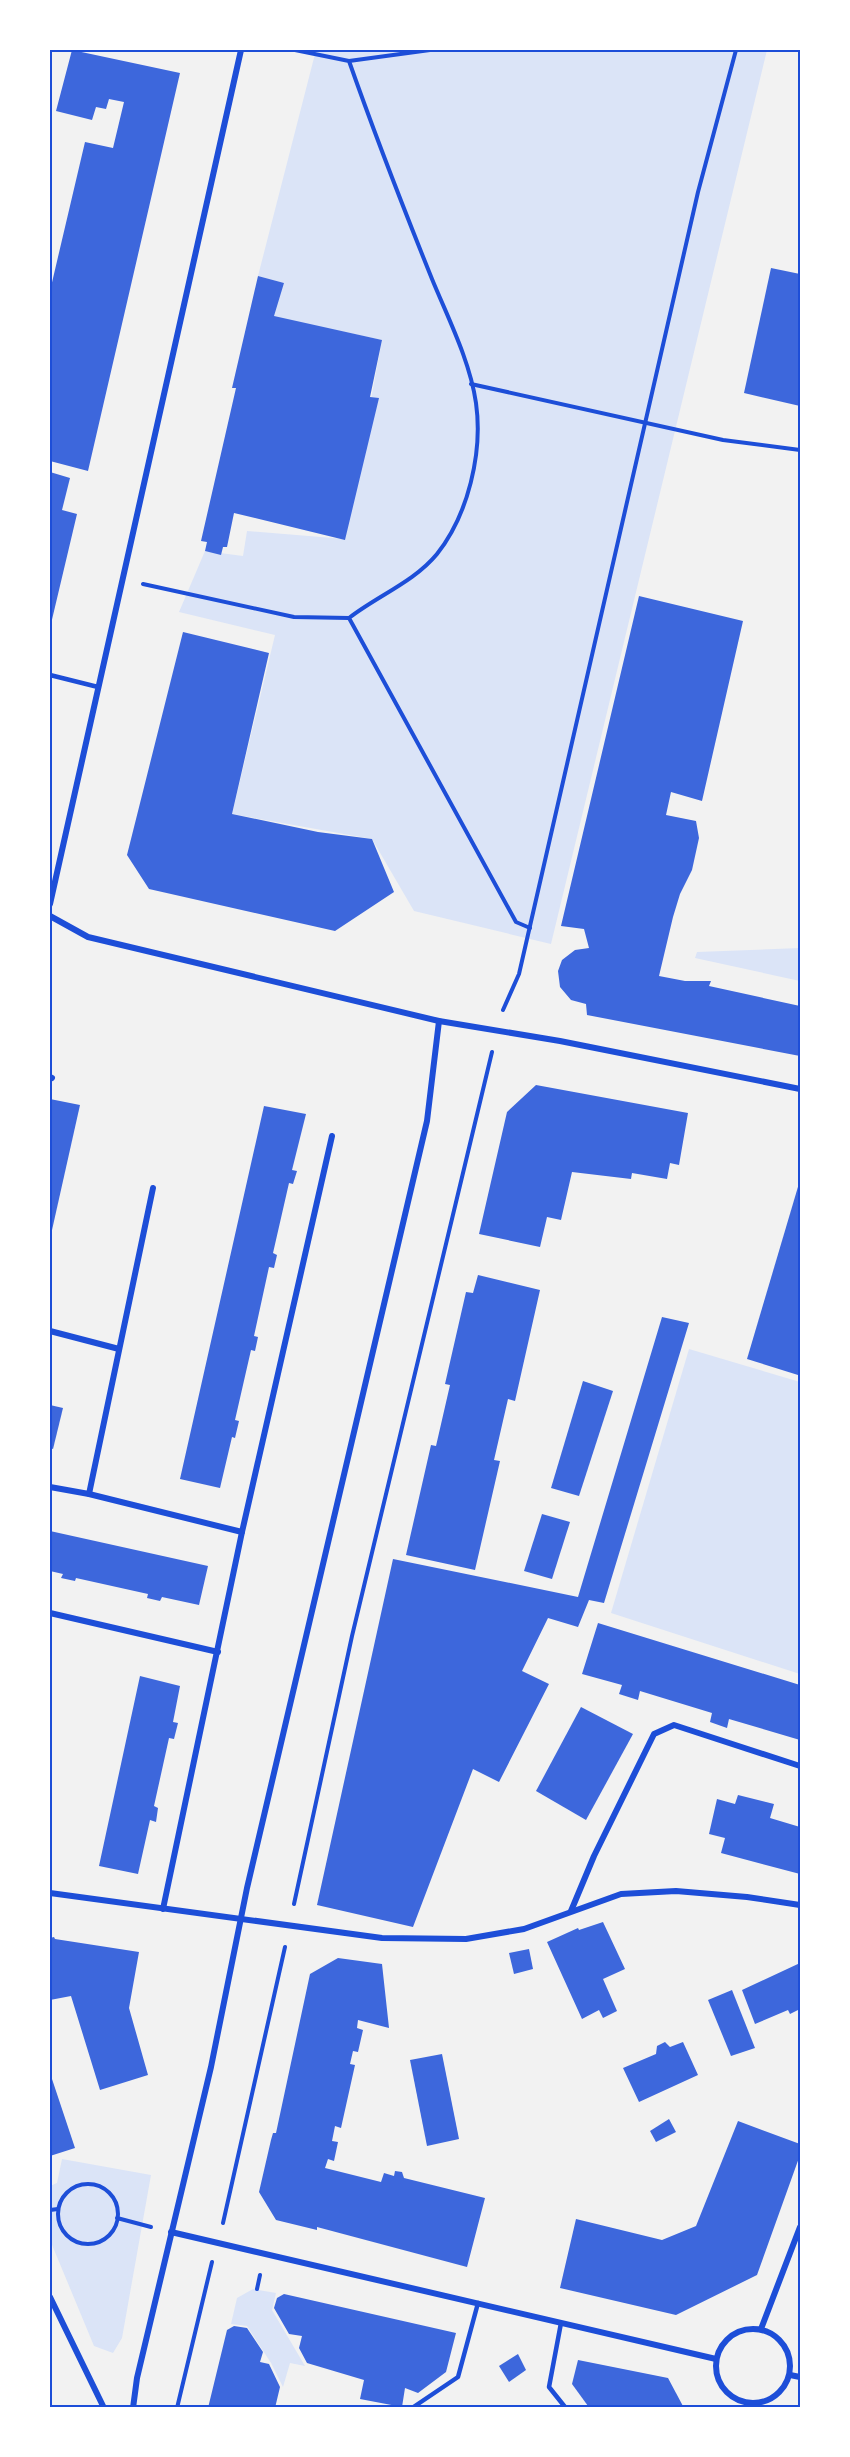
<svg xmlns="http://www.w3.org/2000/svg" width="850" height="2457" viewBox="0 0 850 2457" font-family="Bitter,serif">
	<rect width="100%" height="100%" fill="#f2f2f2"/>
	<g fill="#dbe4f7">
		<path d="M 316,50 L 767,50 L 551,944 L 414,911 L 372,839 L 232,814 L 275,635 L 179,612 L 205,551 L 243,556 L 247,531 L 345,539 L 382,340 L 270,316 L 284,283 L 258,276 Z"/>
		<path d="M 800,948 L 800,981 L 695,958 L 697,952 Z"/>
		<path d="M 689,1349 L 800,1382 L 800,1674 L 611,1613 Z"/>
		<path d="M 62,2159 L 151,2175 L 122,2338 L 113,2353 L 94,2346 L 50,2240 L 50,2186 L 57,2183 Z"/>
		<path d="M 253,2289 L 276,2293 L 272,2310 L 305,2366 L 290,2363 L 283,2387 L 271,2363 L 247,2326 L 231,2324 L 237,2298 Z"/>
	</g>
	<g fill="#3d67dc">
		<path d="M 72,50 L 180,73 L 88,471 L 50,461 L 50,291 L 85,142 L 113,148 L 124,102 L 109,99 L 106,109 L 96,107 L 92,120 L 56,111 Z"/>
		<path d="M 771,268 L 800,274 L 800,406 L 744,393 Z"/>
		<path d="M 258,276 L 284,283 L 274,316 L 382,340 L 370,397 L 379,398 L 345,540 L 234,513 L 227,547 L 223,547 L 221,555 L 205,551 L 207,542 L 201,541 L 236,388 L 232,388 Z"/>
		<path d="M 50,472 L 70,478 L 62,510 L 77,514 L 50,628 Z"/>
		<path d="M 639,596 L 743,621 L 702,801 L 671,792 L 666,815 L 696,821 L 699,838 L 692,870 L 680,894 L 673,917 L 659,976 L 685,981 L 711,981 L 709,986 L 800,1006 L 800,1056 L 587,1015 L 586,1004 L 571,1000 L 560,987 L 558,971 L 562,960 L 575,950 L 589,948 L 584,929 L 561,926 Z"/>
		<path d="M 183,632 L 269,653 L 232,814 L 318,832 L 372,839 L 394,892 L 335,931 L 149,889 L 127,855 Z"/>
		<path d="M 536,1085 L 688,1113 L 679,1165 L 670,1163 L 667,1179 L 632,1173 L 631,1179 L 572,1172 L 561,1220 L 547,1217 L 540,1247 L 479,1234 L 507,1112 Z"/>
		<path d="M 50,1099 L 80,1105 L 50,1239 Z"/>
		<path d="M 264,1106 L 306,1114 L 292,1170 L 297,1171 L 293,1184 L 289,1183 L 273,1253 L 277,1255 L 274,1268 L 269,1267 L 254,1336 L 258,1337 L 255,1351 L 251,1350 L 235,1420 L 239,1421 L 235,1438 L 232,1437 L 220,1488 L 180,1479 Z"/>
		<path d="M 800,1180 L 800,1365 L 798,1375 L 747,1359 Z"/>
		<path d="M 478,1275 L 540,1290 L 515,1401 L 508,1399 L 494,1460 L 500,1461 L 475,1570 L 406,1555 L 431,1445 L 436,1446 L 450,1385 L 445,1384 L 466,1292 L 473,1293 Z"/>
		<path d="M 662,1317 L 689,1323 L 604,1603 L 589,1600 L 578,1627 L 548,1618 L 522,1671 L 549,1684 L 499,1782 L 473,1769 L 413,1927 L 317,1905 L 393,1559 L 578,1597 Z"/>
		<path d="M 583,1381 L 613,1391 L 579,1496 L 551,1488 Z"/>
		<path d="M 50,1405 L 63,1408 L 53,1449 L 50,1448 Z"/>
		<path d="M 542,1514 L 570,1522 L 552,1579 L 524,1571 Z"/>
		<path d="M 50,1531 L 208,1566 L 199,1605 L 162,1597 L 160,1601 L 147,1598 L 148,1594 L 76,1578 L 75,1581 L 61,1578 L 63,1574 L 50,1571 Z"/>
		<path d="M 598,1623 L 800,1685 L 800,1740 L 729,1719 L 727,1728 L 710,1722 L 712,1713 L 640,1691 L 638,1700 L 619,1694 L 622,1685 L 582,1674 Z"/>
		<path d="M 140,1676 L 180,1686 L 173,1722 L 178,1723 L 174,1739 L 169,1738 L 154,1806 L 158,1808 L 156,1822 L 150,1820 L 138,1874 L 99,1866 Z"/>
		<path d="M 581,1707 L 633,1734 L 586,1820 L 536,1791 Z"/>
		<path d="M 738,1795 L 774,1804 L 770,1818 L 800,1827 L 800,1874 L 721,1853 L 725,1838 L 709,1834 L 717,1799 L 735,1804 Z"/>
		<path d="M 603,1922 L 625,1969 L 603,1979 L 617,2011 L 603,2018 L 599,2010 L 582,2019 L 547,1942 L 578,1928 L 579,1930 Z"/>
		<path d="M 54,1937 L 55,1939 L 139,1952 L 129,2008 L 148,2075 L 100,2090 L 71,1996 L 50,2000 L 50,1938 Z"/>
		<path d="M 529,1949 L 533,1969 L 514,1974 L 509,1953 Z"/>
		<path d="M 338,1958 L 382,1964 L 389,2028 L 358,2020 L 357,2028 L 363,2030 L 358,2052 L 353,2051 L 350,2064 L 355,2065 L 341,2128 L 335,2126 L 332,2141 L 338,2142 L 334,2161 L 328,2159 L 325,2168 L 381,2182 L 384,2173 L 394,2176 L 395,2171 L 402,2172 L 404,2178 L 485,2198 L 467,2267 L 317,2227 L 317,2230 L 276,2220 L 259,2192 L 271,2140 L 273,2133 L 276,2133 L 310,1974 Z"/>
		<path d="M 800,1963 L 800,2009 L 790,2014 L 788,2010 L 755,2024 L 742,1990 Z"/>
		<path d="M 732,1990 L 755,2048 L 731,2056 L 708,2000 Z"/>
		<path d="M 665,2042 L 670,2047 L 683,2042 L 698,2075 L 639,2102 L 623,2068 L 656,2054 L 657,2046 Z"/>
		<path d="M 442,2054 L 459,2139 L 427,2146 L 410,2060 Z"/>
		<path d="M 50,2073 L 75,2148 L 50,2156 Z"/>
		<path d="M 669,2119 L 676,2132 L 656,2142 L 650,2131 Z"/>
		<path d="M 738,2121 L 800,2144 L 800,2155 L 757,2275 L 676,2315 L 560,2288 L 576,2219 L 662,2240 L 696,2226 Z"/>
		<path d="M 284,2294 L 456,2333 L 446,2372 L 418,2393 L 405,2388 L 402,2407 L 360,2399 L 364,2380 L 307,2363 L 299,2348 L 302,2336 L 289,2334 L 274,2308 L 277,2298 Z"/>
		<path d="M 234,2326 L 247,2328 L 263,2352 L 260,2362 L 269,2364 L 280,2387 L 275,2408 L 208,2408 L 227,2330 Z"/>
		<path d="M 518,2354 L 526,2370 L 509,2382 L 499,2366 Z"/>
		<path d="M 578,2360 L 668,2378 L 684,2408 L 588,2406 L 572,2384 Z"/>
	</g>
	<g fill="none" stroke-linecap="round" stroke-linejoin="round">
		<g stroke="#1d4ed8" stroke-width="4">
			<path d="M 295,50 L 349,61 C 375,135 403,207 432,279 C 448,318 470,361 476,403 C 483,453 468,515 437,554 C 414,582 377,596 349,618 L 516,922 L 530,928"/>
			<path d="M 349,61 L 430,50"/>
			<path d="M 471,384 L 723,440 L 800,450"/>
			<path d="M 143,584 L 294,617 L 349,618"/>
			<path d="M 503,1010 L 519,974 L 698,192 L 736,50"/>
			<path d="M 294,1904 L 352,1636 L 492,1052"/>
			<circle cx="88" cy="2214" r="30"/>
			<path d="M 50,2210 L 58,2209"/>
			<path d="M 117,2218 L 151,2227"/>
			<path d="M 223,2223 L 285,1947"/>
			<path d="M 257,2289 L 260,2275"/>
			<path d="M 177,2408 L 212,2262"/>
		</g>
		<g stroke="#1d4ed8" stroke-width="4.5">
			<path d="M 50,675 L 98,687"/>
			<path d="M 561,2323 L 549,2387 L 565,2407"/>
			<path d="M 412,2408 L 458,2377 L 478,2303"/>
		</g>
		<g stroke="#1d4ed8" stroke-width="6">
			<path d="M 50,904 L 241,50"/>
			<path d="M 50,916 L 88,937 L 439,1021 L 560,1041 L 800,1089"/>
			<path d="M 50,1077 L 52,1078"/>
			<path d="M 50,1331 L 119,1349"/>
			<path d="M 50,1487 L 89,1494 L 242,1532"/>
			<path d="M 89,1494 L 153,1188"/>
			<path d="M 50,1613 L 218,1652"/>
			<path d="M 50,1893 L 382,1938 L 466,1939 L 524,1929 L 621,1894 L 676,1891 L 747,1897 L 800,1905"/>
			<path d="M 163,1909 L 242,1532 L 332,1136"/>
			<path d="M 571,1911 L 594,1856 L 654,1734 L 674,1725 L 800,1766"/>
			<path d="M 171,2232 L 716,2359"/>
			<path d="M 50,2297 L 104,2408"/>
			<circle cx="753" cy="2366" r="37"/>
			<path d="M 761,2329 L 800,2227"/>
			<path d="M 790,2375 L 800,2377"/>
			<path d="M 133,2408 L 137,2378 L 211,2067 L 247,1888 L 427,1121 L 439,1021"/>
		</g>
	</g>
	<rect width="850" height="2457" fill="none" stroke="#ffffff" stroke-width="102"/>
	<rect x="51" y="51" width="748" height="2355" fill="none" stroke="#1d4ed8" stroke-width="2"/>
</svg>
